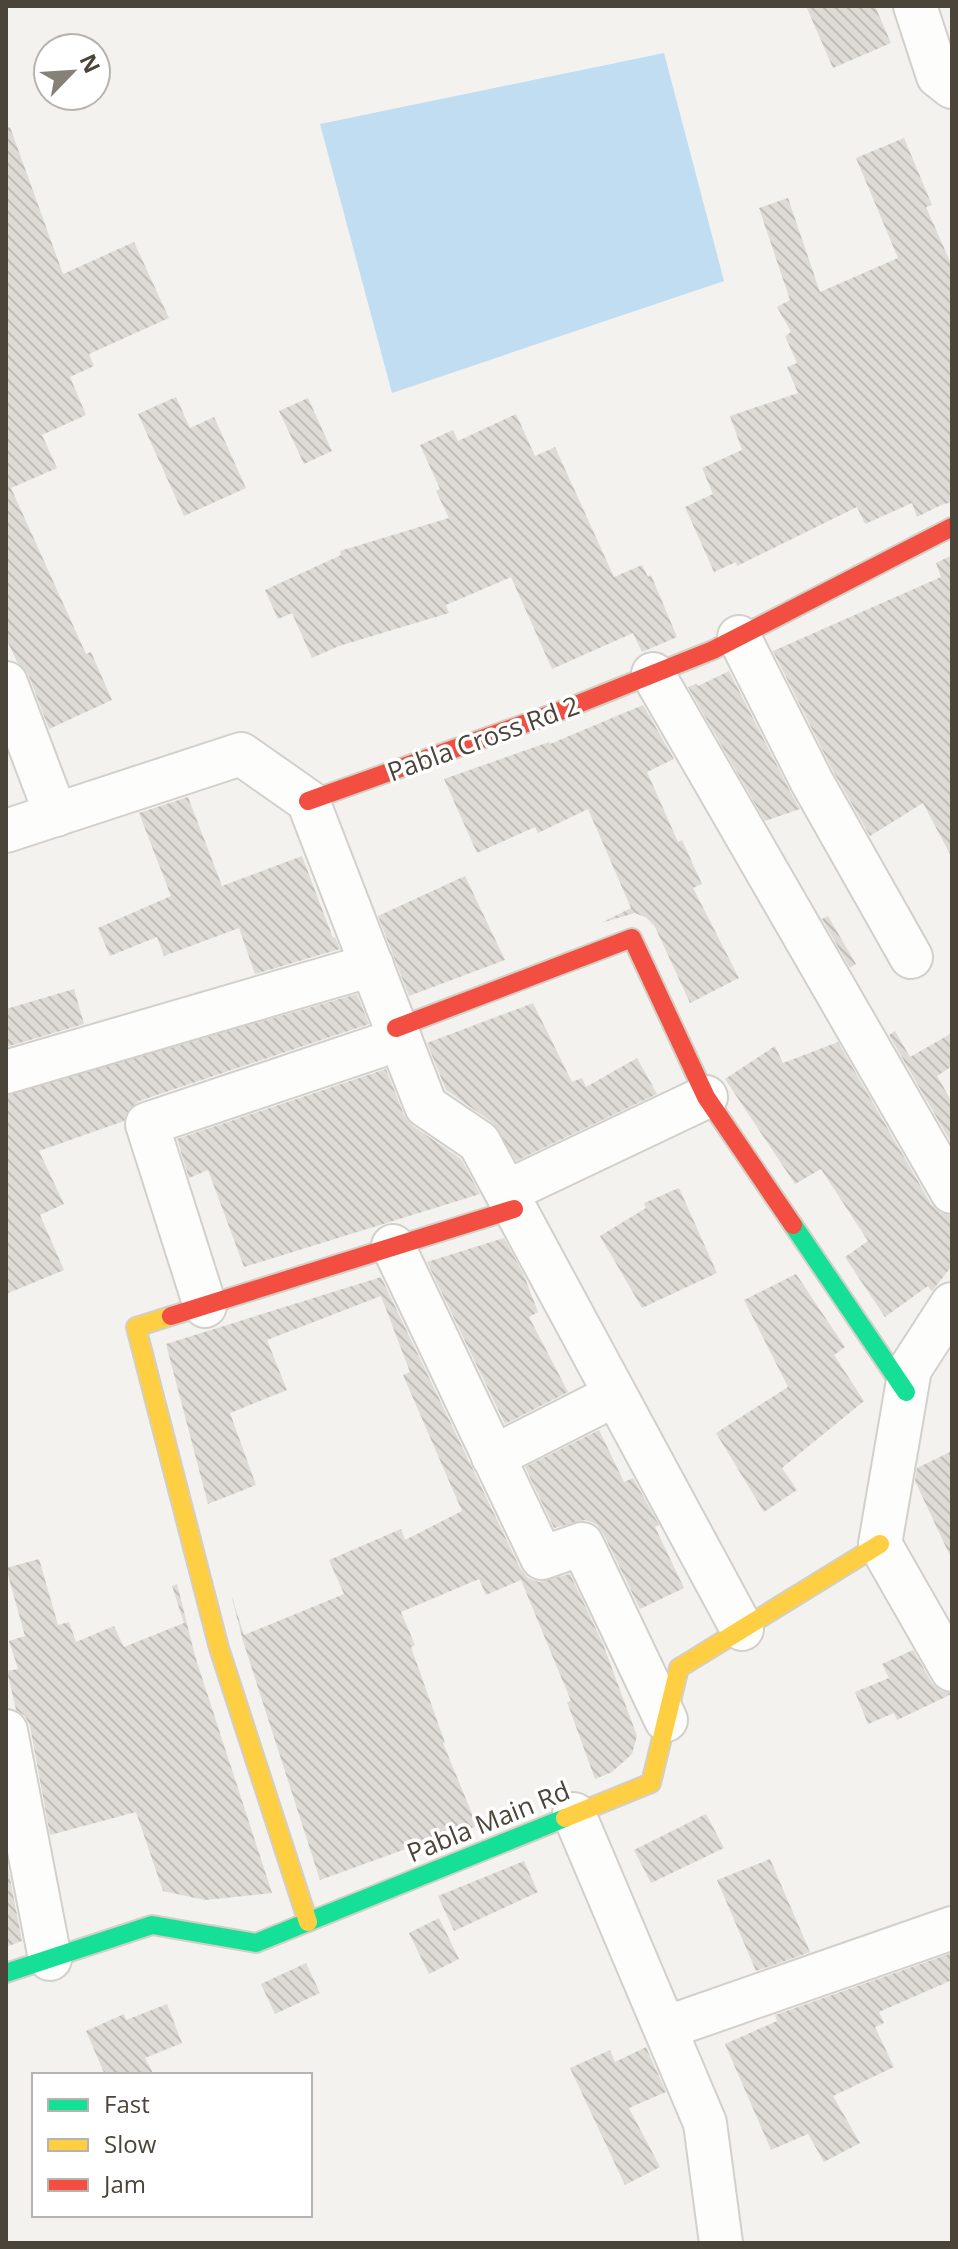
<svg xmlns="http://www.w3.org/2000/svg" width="958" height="2249" viewBox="0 0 958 2249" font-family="'Open Sans',sans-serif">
	<defs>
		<pattern id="building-back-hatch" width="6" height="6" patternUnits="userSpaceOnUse" patternTransform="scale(2)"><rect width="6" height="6" fill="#dedbd6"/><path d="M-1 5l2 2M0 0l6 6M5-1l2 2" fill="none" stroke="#c0bdb8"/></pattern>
	</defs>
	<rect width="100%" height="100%" fill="#f4f2ee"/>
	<path fill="#c0ddf1" d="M 664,53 L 724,281 L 392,393 L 320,124 Z"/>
	<g fill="url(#building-back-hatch)">
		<path d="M 806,6 L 875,6 L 891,43 L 833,68 Z"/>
		<path d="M 10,127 L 63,274 L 134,242 L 169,318 L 89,354 L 94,366 L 70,377 L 86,415 L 42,435 L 57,468 L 11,488 L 86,654 L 91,652 L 112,700 L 49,729 L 28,674 L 17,662 L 6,638 L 6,128 Z"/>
		<path d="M 904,138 L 932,205 L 926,207 L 952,266 L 952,502 L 941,505 L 917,517 L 912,503 L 865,524 L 857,507 L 737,566 L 736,562 L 714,572 L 685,507 L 713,494 L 702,468 L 742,450 L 730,416 L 798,393 L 787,367 L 797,363 L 785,336 L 791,332 L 777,307 L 790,300 L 759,208 L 788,198 L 820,292 L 898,258 L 856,158 Z"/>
		<path d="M 176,397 L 190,428 L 214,417 L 246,488 L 184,516 L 138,414 Z"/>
		<path d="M 308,398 L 332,451 L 304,464 L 279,411 Z"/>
		<path d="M 516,414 L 535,456 L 555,447 L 614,577 L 642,565 L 648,577 L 651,575 L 677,637 L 642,652 L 633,633 L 552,669 L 511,577 L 446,605 L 449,613 L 339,646 L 312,658 L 292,613 L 278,619 L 265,590 L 341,555 L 340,551 L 449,518 L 436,491 L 440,489 L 420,445 L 453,430 L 458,441 Z"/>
		<path d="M 952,555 L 952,858 L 923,803 L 870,836 L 833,771 L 773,651 L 941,577 L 936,563 Z"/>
		<path d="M 729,671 L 791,793 L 800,809 L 765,821 L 688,687 L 696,684 L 698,686 Z"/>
		<path d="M 643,705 L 674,759 L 647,772 L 678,842 L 682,840 L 702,884 L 693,888 L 739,978 L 690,1003 L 655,927 L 647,918 L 635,913 L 601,923 L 631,908 L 588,809 L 538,833 L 535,827 L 477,853 L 444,779 L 549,742 L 550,744 Z"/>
		<path d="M 188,797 L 222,886 L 302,856 L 333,938 L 335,937 L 340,949 L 255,974 L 239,928 L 164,956 L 157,937 L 110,956 L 98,928 L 171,896 L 139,813 Z"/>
		<path d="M 465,876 L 505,960 L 409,996 L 378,916 Z"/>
		<path d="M 828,916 L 856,964 L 850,968 L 822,919 Z"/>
		<path d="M 74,989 L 84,1024 L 6,1047 L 6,1009 Z"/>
		<path d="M 357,994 L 369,1024 L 139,1101 L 129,1109 L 124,1121 L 39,1151 L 64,1204 L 40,1215 L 64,1270 L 6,1294 L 6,1095 Z"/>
		<path d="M 533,1003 L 572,1082 L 582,1078 L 586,1087 L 637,1058 L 657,1094 L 516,1161 L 493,1123 L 446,1090 L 427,1043 Z"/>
		<path d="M 895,1031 L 910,1057 L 952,1033 L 952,1066 L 937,1076 L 952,1102 L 952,1144 L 889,1035 Z"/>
		<path d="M 838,1042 L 931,1204 L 941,1213 L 952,1216 L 952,1266 L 932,1291 L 928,1286 L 885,1317 L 845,1257 L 868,1241 L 821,1169 L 795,1184 L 725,1079 L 775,1046 L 783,1063 Z"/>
		<path d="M 386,1069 L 404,1115 L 413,1126 L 461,1159 L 480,1194 L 244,1267 L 208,1170 L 189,1178 L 177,1139 Z"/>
		<path d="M 679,1188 L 717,1273 L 642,1308 L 600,1236 L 646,1208 L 644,1203 Z"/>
		<path d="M 504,1238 L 523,1273 L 538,1312 L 529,1317 L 568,1392 L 505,1424 L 427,1262 Z"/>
		<path d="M 796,1274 L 845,1347 L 834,1355 L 864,1401 L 782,1468 L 797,1490 L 764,1512 L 716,1433 L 788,1387 L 744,1300 Z"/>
		<path d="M 381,1277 L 520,1568 L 528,1578 L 539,1582 L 570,1574 L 603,1644 L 637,1736 L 632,1754 L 612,1772 L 595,1779 L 567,1702 L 571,1701 L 521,1580 L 486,1595 L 479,1579 L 401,1612 L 415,1645 L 411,1647 L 445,1743 L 443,1743 L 477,1826 L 416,1851 L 414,1846 L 320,1880 L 243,1641 L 231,1594 L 244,1635 L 344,1594 L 329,1560 L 401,1529 L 405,1540 L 462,1511 L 403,1375 L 410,1372 L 381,1296 L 267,1340 L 287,1390 L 230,1413 L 256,1485 L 208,1504 L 166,1344 Z"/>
		<path d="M 599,1430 L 624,1482 L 633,1478 L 659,1525 L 655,1527 L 684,1588 L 640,1609 L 603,1533 L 596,1524 L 585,1520 L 554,1528 L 525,1467 Z"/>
		<path d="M 952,1451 L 952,1560 L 915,1481 L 917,1468 Z"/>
		<path d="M 39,1559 L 58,1625 L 69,1622 L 76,1642 L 114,1626 L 124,1647 L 184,1623 L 172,1586 L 177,1584 L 195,1656 L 272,1893 L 205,1900 L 163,1891 L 136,1812 L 50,1835 L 30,1726 L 25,1716 L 16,1710 L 7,1671 L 18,1669 L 9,1641 L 25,1636 L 6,1568 Z"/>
		<path d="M 913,1650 L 932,1683 L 941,1691 L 952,1694 L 897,1720 L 894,1713 L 868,1724 L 855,1692 L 889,1678 L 882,1664 Z"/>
		<path d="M 706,1814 L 724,1848 L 651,1883 L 634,1850 Z"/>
		<path d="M 6,1858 L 22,1941 L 6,1947 Z"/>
		<path d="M 770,1859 L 810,1952 L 756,1971 L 717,1880 Z"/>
		<path d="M 524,1861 L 538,1892 L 454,1931 L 438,1896 Z"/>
		<path d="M 439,1918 L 459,1959 L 429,1974 L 409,1933 Z"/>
		<path d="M 952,1953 L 952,1980 L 879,2012 L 884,2023 L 875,2027 L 894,2067 L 833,2096 L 860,2143 L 824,2162 L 808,2134 L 771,2150 L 725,2044 L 777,2021 L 775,2015 Z"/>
		<path d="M 306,1963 L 320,1993 L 275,2014 L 261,1984 Z"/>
		<path d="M 167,2004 L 182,2043 L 145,2058 L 154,2075 L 105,2075 L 86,2031 L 124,2014 L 126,2020 Z"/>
		<path d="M 646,2047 L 666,2092 L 629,2108 L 660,2167 L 625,2185 L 570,2068 L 610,2050 L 615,2062 Z"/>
	</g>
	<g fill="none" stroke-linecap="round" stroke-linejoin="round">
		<defs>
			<g id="street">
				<path d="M 915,6 L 938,76 L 952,87"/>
				<path d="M 739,637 L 812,782 L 911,957"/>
				<path d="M 653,674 L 952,1192"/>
				<path d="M 6,683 L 56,815"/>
				<path d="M 6,831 L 241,754 L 308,801 L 426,1106 L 479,1142 L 742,1629"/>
				<path d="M 6,1072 L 372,965"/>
				<path d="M 506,1192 L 706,1097"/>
				<path d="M 393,1246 L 542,1558 L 582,1544 L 666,1720"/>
				<path d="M 952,1304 L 910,1369 L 880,1544 L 952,1670"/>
				<path d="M 205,1306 L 147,1124 L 400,1039"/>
				<path d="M 493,1457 L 615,1395"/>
				<path d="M 6,1731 L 50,1959"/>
				<path d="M 574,1814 L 705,2123 L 721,2243"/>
				<path d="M 665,2028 L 952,1928"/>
			</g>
			<g id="fast">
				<path d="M 793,1225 L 906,1392"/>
				<path d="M 6,1973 L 152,1925 L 256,1943 L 565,1818"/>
			</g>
			<g id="slow">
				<path d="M 171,1316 L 136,1327 L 219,1648 L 308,1922"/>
				<path d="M 565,1818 L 651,1783 L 679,1668 L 880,1544"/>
			</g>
			<g id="jam">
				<path d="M 308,801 L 563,710 L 713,650 L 952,527"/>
				<path d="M 396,1028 L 632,938 L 706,1097 L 793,1225"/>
				<path d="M 171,1316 L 514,1209"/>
			</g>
		</defs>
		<use href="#street" stroke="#d2d0cb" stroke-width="46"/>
		<use href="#fast" stroke="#d3cfc5" stroke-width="22"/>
		<use href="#slow" stroke="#d3cfc5" stroke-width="22"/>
		<use href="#jam" stroke="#d3cfc5" stroke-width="22"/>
		<use href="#street" stroke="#fdfdfc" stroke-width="42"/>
		<use href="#fast" stroke="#16e098" stroke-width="18"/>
		<use href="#slow" stroke="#ffcf43" stroke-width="18"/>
		<use href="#jam" stroke="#f24e42" stroke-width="18"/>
	</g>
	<g text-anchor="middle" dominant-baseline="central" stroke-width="7" stroke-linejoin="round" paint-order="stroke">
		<g font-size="26" fill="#4b4439" stroke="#fff">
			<text transform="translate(483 738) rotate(-20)">Pabla Cross Rd 2</text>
			<text transform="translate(488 1821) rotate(-22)">Pabla Main Rd</text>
		</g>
	</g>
	<rect width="958" height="2249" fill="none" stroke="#4b4439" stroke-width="16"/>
	<rect x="32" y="2073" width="280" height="144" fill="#ffffff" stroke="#b7b4b0" stroke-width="2"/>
	<rect x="48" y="2099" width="40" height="12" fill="#16e098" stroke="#b7b4b0" stroke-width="2"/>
	<text x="104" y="2113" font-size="24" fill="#4b4439">Fast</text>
	<rect x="48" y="2139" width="40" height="12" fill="#ffcf43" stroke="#b7b4b0" stroke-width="2"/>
	<text x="104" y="2153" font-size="24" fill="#4b4439">Slow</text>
	<rect x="48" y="2179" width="40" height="12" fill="#f24e42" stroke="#b7b4b0" stroke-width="2"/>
	<text x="104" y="2193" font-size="24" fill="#4b4439">Jam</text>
	<g transform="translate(72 72) rotate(65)"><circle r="38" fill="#ffffff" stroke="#b7b4b0" stroke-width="2"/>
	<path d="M0-6L14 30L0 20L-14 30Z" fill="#868178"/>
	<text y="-12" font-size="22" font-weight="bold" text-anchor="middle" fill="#4b4439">N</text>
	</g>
</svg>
